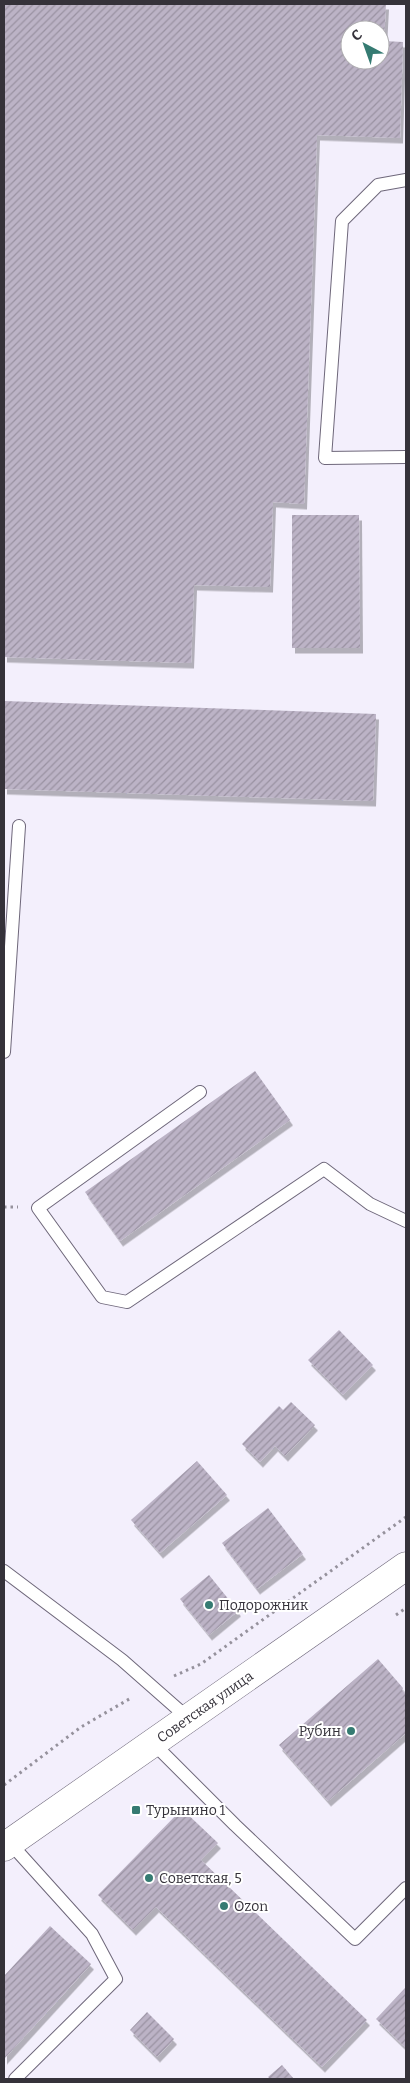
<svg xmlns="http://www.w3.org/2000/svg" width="410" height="2083" viewBox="0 0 410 2083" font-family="Bitter,serif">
	<defs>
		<pattern id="building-hatch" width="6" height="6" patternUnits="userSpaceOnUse" patternTransform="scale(1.25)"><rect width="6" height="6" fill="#bcb3c6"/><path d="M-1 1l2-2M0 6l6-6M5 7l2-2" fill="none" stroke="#9a92a2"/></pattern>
		<filter id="shadow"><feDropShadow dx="3" dy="5.5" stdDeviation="0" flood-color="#0004"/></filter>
	</defs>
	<rect width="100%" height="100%" fill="#f3effc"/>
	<g fill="url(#building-hatch)" fill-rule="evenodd" filter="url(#shadow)">
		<path d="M 4,4 L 386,4 L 384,41 L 403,42 L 400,138 L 317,135 L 304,504 L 273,502 L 270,587 L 194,585 L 191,663 L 4,657 ZM 350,30 L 380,30 L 380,60 L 350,60 Z"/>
		<path d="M 292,515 L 359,515 L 360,648 L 292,648 Z"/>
		<path d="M 4,701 L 376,714 L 373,801 L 4,789 Z"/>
		<path d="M 255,1071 L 290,1120 L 120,1241 L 85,1192 Z"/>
		<path d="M 339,1330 L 373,1365 L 343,1395 L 308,1360 Z"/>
		<path d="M 291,1402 L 315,1425 L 285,1456 L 275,1446 L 260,1462 L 242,1444 L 279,1406 L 283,1410 Z"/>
		<path d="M 197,1461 L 227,1495 L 160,1553 L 131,1520 Z"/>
		<path d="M 268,1508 L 303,1554 L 257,1589 L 222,1543 Z"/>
		<path d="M 209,1575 L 238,1611 L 209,1635 L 180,1599 Z"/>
		<path d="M 378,1659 L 403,1688 L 402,1690 L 406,1695 L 406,1733 L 328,1801 L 279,1745 Z"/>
		<path d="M 182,1809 L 218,1843 L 201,1860 L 367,2020 L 322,2067 L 156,1907 L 133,1930 L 98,1895 Z"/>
		<path d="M 50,1926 L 91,1964 L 4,2059 L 4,1976 Z"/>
		<path d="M 406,1987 L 406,2048 L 376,2019 Z"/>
		<path d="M 147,2012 L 174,2039 L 157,2057 L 130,2030 Z"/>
		<path d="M 282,2065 L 294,2079 L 270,2079 L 268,2077 Z"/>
	</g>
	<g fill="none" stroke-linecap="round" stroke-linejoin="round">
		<defs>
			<g id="lane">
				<path d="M 406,180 L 378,185 L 342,221 L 325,458 L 406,457"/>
				<path d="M 4,1052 L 19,826"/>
				<path d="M 200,1092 L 38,1208 L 102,1297 L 127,1302 L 324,1169 L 370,1204 L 406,1221"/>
				<path d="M 4,1571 L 122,1660 L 189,1719"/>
				<path d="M 154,1744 L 235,1825 L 355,1939 L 406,1888"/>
				<path d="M 10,1843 L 92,1934 L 116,1979 L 15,2079"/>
			</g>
			<g id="primary">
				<path id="s1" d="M 4,1847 L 406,1566"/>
			</g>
		</defs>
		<use href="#lane" stroke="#6e677a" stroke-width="14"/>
		<use href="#primary" stroke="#6e677a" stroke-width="29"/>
		<g stroke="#95919c" stroke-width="3" stroke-dasharray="2.5 4" stroke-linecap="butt">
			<path d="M 4,1207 L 18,1207"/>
			<path d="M 396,1615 L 406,1608"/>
			<path d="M 174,1676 L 201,1664 L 406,1517"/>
			<path d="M 4,1785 L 81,1727 L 131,1698"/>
		</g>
		<use href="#lane" stroke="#fff" stroke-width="12"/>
		<use href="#primary" stroke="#fff" stroke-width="28"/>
	</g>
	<g fill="#357b72" stroke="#fff" stroke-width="2">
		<circle cx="209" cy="1605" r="5"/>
		<circle cx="351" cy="1731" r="5"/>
		<rect x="131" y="1805" width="10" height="10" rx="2.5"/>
		<circle cx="149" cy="1878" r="5"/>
		<circle cx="224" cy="1906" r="5"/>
	</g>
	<g text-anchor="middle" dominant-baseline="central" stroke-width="4" stroke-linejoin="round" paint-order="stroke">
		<g font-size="14" fill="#35323a" stroke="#fff" text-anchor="start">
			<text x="219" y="1605">Подорожник</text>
			<text x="341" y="1731" text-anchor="end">Рубин</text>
			<text x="146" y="1810">Турынино 1</text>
			<text x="159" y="1878">Советская, 5</text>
			<text x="234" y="1906">Ozon</text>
		</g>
		<g font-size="14" fill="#35323a" stroke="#fff">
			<text stroke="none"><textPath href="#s1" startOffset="245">Советская улица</textPath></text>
		</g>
	</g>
	<rect width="410" height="2083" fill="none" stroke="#35323a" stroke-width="10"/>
	<g transform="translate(365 45) rotate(319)"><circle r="24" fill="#ffffff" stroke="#aeadb0"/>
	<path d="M0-4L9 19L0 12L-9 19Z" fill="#357b72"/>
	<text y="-8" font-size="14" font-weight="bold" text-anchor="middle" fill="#35323a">С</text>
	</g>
</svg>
